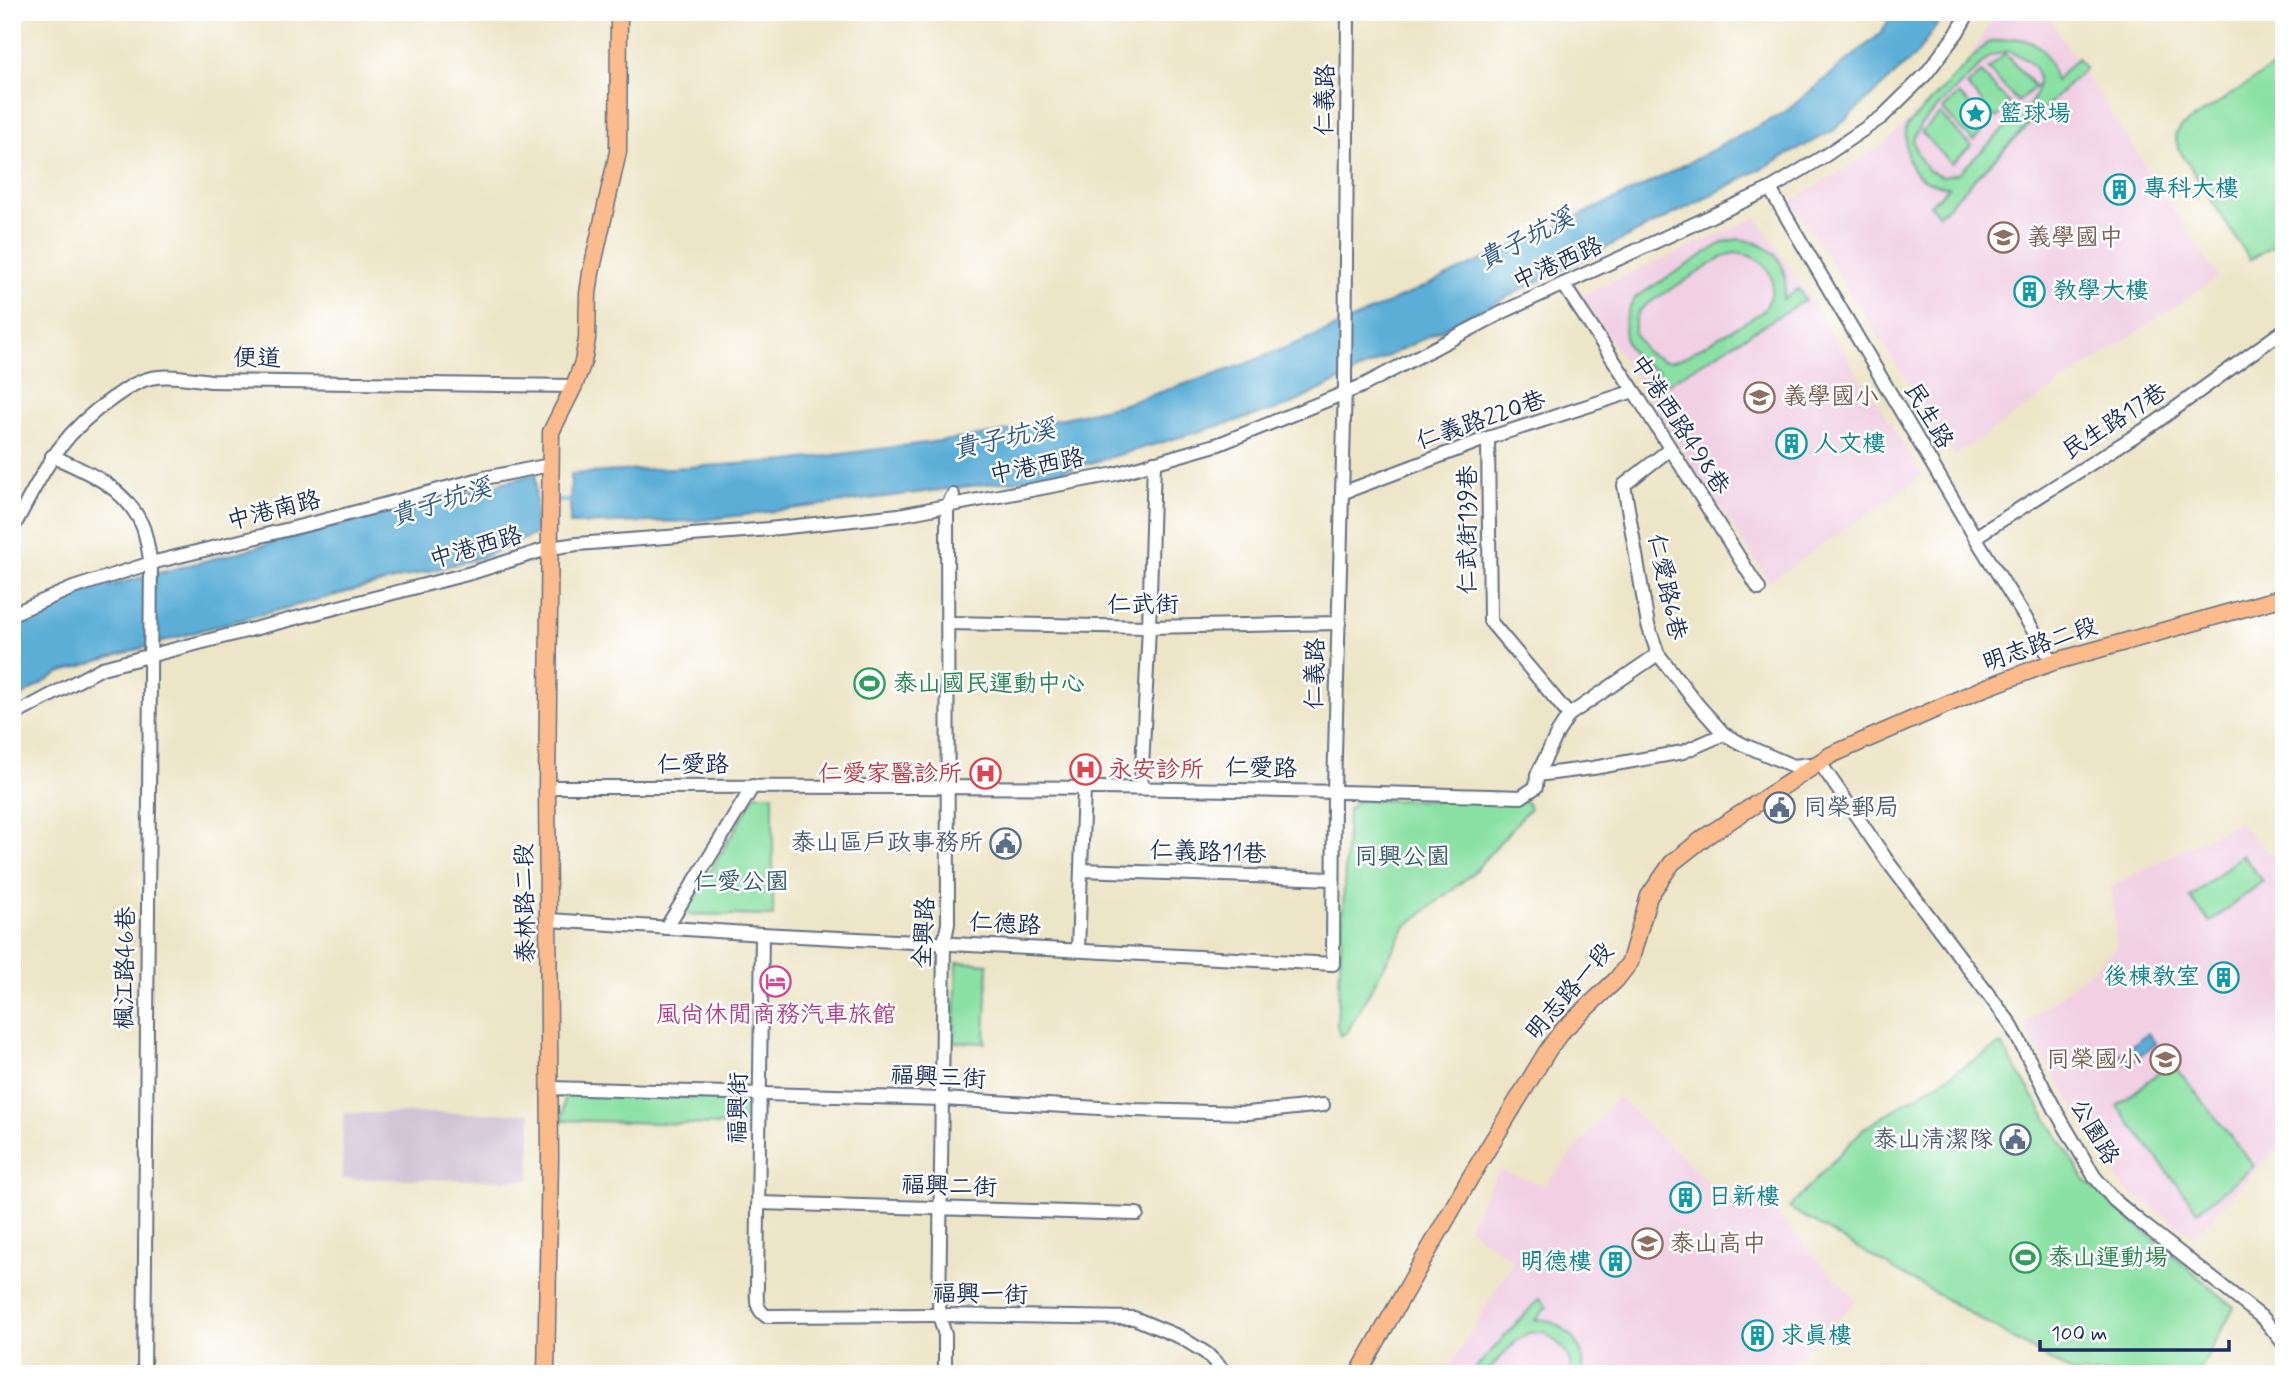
<svg xmlns="http://www.w3.org/2000/svg" width="2296" height="1386" viewBox="0 0 2296 1386" font-family="Mynerve,'LXGW WenKai TC',sans-serif">
	<rect width="100%" height="100%" fill="#fff"/>
	<filter id="ink" filterUnits="userSpaceOnUse"><feTurbulence type="fractalNoise" baseFrequency=".0143" numOctaves="2"/><feDisplacementMap in="SourceGraphic" scale="14" xChannelSelector="R" yChannelSelector="G"/><feConvolveMatrix kernelMatrix="1 2 1 2 8 2 1 2 1" color-interpolation-filters="sRGB"/></filter>
	<filter id="wash" filterUnits="userSpaceOnUse"><feTurbulence type="fractalNoise" baseFrequency=".00686" numOctaves="4" result="noise"/><feDisplacementMap in="SourceGraphic" scale="28" xChannelSelector="R" yChannelSelector="G"/><feGaussianBlur stdDeviation="1.57" result="paint"/><feColorMatrix in="noise" values="0 0 0 0 0 0 0 0 0 0 0 0 0 0 0 0 0 1.4 0 .05"/><feComposite in="paint" operator="in"/></filter>
	<g filter="url(#wash)">
		<rect width="100%" height="100%" fill="#ede5c7"/>
		<g fill="#f1d0e4">
			<path d="M 1996,12 L 2045,12 L 2218,277 L 1955,456 L 1791,201 L 1878,149 L 1965,68 Z"/>
			<path d="M 1757,217 L 1923,475 L 1769,582 L 1582,296 L 1654,262 L 1657,262 Z"/>
			<path d="M 2238,822 L 2284,867 L 2284,1141 L 2194,1236 L 2124,1189 L 2024,1025 L 2117,948 L 2111,886 Z"/>
			<path d="M 1618,1097 L 1733,1205 L 1759,1196 L 1857,1301 L 1780,1374 L 1446,1374 L 1513,1261 L 1467,1227 L 1499,1170 L 1545,1186 Z"/>
		</g>
		<path fill="#cebed1" d="M 343,1113 L 531,1113 L 530,1180 L 342,1179 Z"/>
		<g fill="#8be1a4" stroke="#538881" stroke-width="2" fill-rule="evenodd">
			<path d="M 2015,38 C 2045,43 2047,54 2055,81 L 2077,58 L 2085,68 L 1939,215 L 1930,205 L 1949,187 C 1910,182 1904,162 1906,127 L 1987,43 ZM 2007,51 C 2036,61 2047,74 2031,103 L 1959,173 L 1942,176 L 1928,170 L 1917,154 L 1913,140 L 1920,125 L 1990,56 Z"/>
			<path d="M 2005,54 L 2035,87 L 2018,102 L 1988,69 Z"/>
			<path d="M 2284,60 L 2284,239 L 2250,260 L 2178,148 L 2175,135 L 2181,127 Z"/>
			<path d="M 1981,73 L 2011,105 L 1996,118 L 1967,86 Z"/>
			<path d="M 1959,94 L 1990,124 L 1973,141 L 1943,110 Z"/>
			<path d="M 1940,114 L 1971,146 L 1952,164 L 1921,132 Z"/>
			<path d="M 1738,239 C 1773,243 1792,264 1783,299 L 1798,289 L 1805,300 L 1654,392 L 1647,380 L 1659,371 C 1624,359 1614,328 1636,297 L 1724,242 ZM 1735,253 C 1769,256 1784,283 1762,312 L 1684,357 L 1674,361 L 1664,361 L 1646,352 L 1635,334 L 1635,322 L 1639,311 L 1647,304 L 1725,256 Z"/>
			<path d="M 756,794 L 773,794 L 773,916 L 685,914 Z"/>
			<path d="M 1358,800 L 1525,801 L 1530,808 L 1472,874 L 1406,926 L 1348,1031 L 1340,1036 L 1337,1025 L 1348,810 Z"/>
			<path d="M 2242,855 L 2263,881 L 2210,922 L 2190,898 Z"/>
			<path d="M 957,962 L 988,964 L 985,1043 L 954,1042 Z"/>
			<path d="M 2001,1044 L 2086,1182 L 2234,1307 L 2198,1374 L 2074,1374 L 1789,1208 L 1863,1129 Z"/>
			<path d="M 2172,1062 L 2254,1166 L 2198,1211 L 2117,1106 Z"/>
			<path d="M 564,1094 L 750,1099 L 749,1126 L 563,1120 Z"/>
			<path d="M 1539,1299 L 1547,1307 L 1535,1320 C 1539,1320 1543,1319 1546,1320 C 1568,1326 1589,1352 1582,1374 L 1571,1374 C 1571,1351 1561,1345 1544,1332 L 1528,1333 L 1516,1341 L 1485,1374 L 1470,1374 Z"/>
		</g>
		<g fill="#5baed7" stroke="#3b6e9a" stroke-width="2">
			<path d="M 1894,12 L 1944,12 L 1935,28 L 1916,55 L 1833,131 L 1698,202 L 1288,406 L 1042,477 L 696,521 L 570,524 L 571,474 L 788,461 L 994,434 L 1124,404 L 1240,366 L 1327,331 L 1646,185 L 1785,112 L 1881,33 Z"/>
			<path d="M 536,474 L 535,534 L 483,557 L 205,629 L 59,673 L 12,702 L 12,627 L 82,593 Z"/>
			<path d="M 2148,1033 L 2156,1044 L 2128,1065 L 2122,1062 L 2120,1054 Z"/>
		</g>
		<g fill="none" stroke-linecap="round" stroke-linejoin="round">
			<path stroke="#5baed7" stroke-width="3.5" d="M 555,501 L 575,501"/>
		</g>
	</g>
	<g filter="url(#ink)">
		<g fill="none" stroke-linecap="round" stroke-linejoin="round">
			<defs>
				<g id="minor">
					<path d="M 1770,189 L 1975,537 L 2053,662"/>
					<path d="M 1563,284 L 1634,391 L 1759,589"/>
					<path d="M 1488,438 L 1490,621 L 1569,715"/>
					<path d="M 1670,449 L 1624,485 L 1648,625 L 1658,654 L 1698,705 L 1724,734 L 1742,744 L 1793,766 L 1820,763 L 1888,862 L 2010,1023 L 2057,1113 L 2094,1176 L 2114,1200 L 2139,1221 L 2264,1319 L 2284,1344"/>
					<path d="M 52,456 C 88,472 125,487 142,525 C 147,536 148,551 151,563 L 144,1374"/>
					<path d="M 1342,493 L 1488,438 L 1634,391"/>
					<path d="M 12,530 C 42,474 58,435 113,398 C 125,390 137,381 151,378 C 170,374 192,379 211,381 L 574,386"/>
					<path d="M 1975,537 L 2155,423 L 2284,330"/>
					<path d="M 12,614 L 73,588 L 151,563 L 318,522 L 484,478 L 550,465"/>
					<path d="M 948,623 L 1149,627 L 1339,623"/>
					<path d="M 12,716 L 102,668 L 471,573 L 550,548 L 577,544 L 769,529 L 899,515 L 1115,474 L 1219,444 L 1362,386 L 1505,311 L 1770,189 L 1826,155 L 1882,117 L 1926,74 L 1957,33 L 1969,12"/>
					<path d="M 1537,775 L 1593,768 L 1683,752 L 1724,734"/>
					<path d="M 547,787 C 872,786 1197,786 1521,797 L 1536,787 L 1537,775 L 1558,732 L 1569,715 L 1658,654"/>
					<path d="M 1141,788 L 1149,627 L 1154,462"/>
					<path d="M 1081,870 L 1333,879"/>
					<path d="M 549,920 L 762,934 L 1333,964 L 1334,790 L 1345,384 L 1348,12"/>
					<path d="M 666,928 L 753,786"/>
					<path d="M 762,934 L 757,1283 C 757,1296 754,1308 766,1316 L 939,1315 L 1134,1318 L 1180,1337 L 1206,1353 L 1227,1374"/>
					<path d="M 1078,950 L 1084,788"/>
					<path d="M 550,1088 L 942,1099 L 1134,1110 L 1248,1113 L 1323,1105"/>
					<path d="M 759,1203 L 1137,1214"/>
					<path d="M 945,1374 L 945,1335 L 939,1315 L 944,943 L 948,924 L 947,506 L 953,495"/>
				</g>
				<g id="major">
					<path d="M 546,1374 L 550,1157 L 547,787 L 551,432 L 574,386 L 583,362 L 587,339 L 588,294 L 591,273 L 618,152 L 619,12"/>
					<path d="M 1358,1374 L 1470,1178 L 1548,1050 L 1561,1032 L 1616,980 L 1630,962 L 1649,896 L 1672,863 L 1705,837 L 1831,755 L 1982,689 L 2053,662 L 2284,597"/>
				</g>
			</defs>
			<use href="#minor" stroke="#646f83" stroke-width="16"/>
			<use href="#major" stroke="#646f83" stroke-width="19"/>
			<use href="#minor" stroke="#fff" stroke-width="12"/>
			<use href="#major" stroke="#fbbb8c" stroke-width="16"/>
		</g>
	</g>
	<defs>
		<symbol id="sight-ring" viewBox="-11 -11 22 22"><circle r="9.5" fill="#fff" stroke="#0f9aa8" stroke-width="1.5"/><path d="M0-6L1.8-2.2L6-1.7L2.9 1.2L3.7 5.4L0 3.3L-3.7 5.4L-2.9 1.2L-6-1.7L-1.8-2.2Z" fill="#0f9aa8"/></symbol>
		<symbol id="building-ring" viewBox="-11 -11 22 22"><circle r="9.5" fill="#fff" stroke="#0f9aa8" stroke-width="1.5"/><path d="M-4-6H4V6H1V3H-1V6H-4ZM-2.5-4.3h1.7v1.8h-1.7ZM.8-4.3h1.7v1.8H.8ZM-2.5-1h1.7V.8h-1.7ZM.8-1h1.7V.8H.8Z" fill="#0f9aa8"/></symbol>
		<symbol id="school-ring" viewBox="-11 -11 22 22"><circle r="9.5" fill="#fff" stroke="#8d6e63" stroke-width="1.5"/><path d="M0-5L7-2L0 1L-7-2ZM-4 1L0 2.5L4 1V4Q0 6-4 4Z" fill="#8d6e63"/></symbol>
		<symbol id="stadium-ring" viewBox="-11 -11 22 22"><circle r="9.5" fill="#fff" stroke="#2e9e5b" stroke-width="1.5"/><path d="M0-5a6.5 5 0 1 0 0 10a6.5 5 0 1 0 0-10ZM-3.5-1.8h7v3.6h-7Z" fill="#2e9e5b"/></symbol>
		<symbol id="hospital-ring" viewBox="-11 -11 22 22"><circle r="9.5" fill="#fff" stroke="#e0444e" stroke-width="1.5"/><path d="M-5-5h3v3.5h4V-5h3V5h-3V1.5h-4V5h-3Z" fill="#e0444e"/></symbol>
		<symbol id="civic-ring" viewBox="-11 -11 22 22"><circle r="9.5" fill="#fff" stroke="#5c6f8a" stroke-width="1.5"/><path d="M-.6-6.5H3V-4.5H.6V-3L4-1V1h2V6H-6V1h2V-1L-.6-3ZM-1.2 2.5V6h2.4V2.5Z" fill="#5c6f8a"/></symbol>
		<symbol id="hotel-ring" viewBox="-11 -11 22 22"><circle r="9.5" fill="#fff" stroke="#d1479c" stroke-width="1.5"/><path d="M-6-4.5h1.5V1H6V5H4.5V3h-9V5H-6ZM-4 0a1.8 1.8 0 1 1 3.6 0ZM.5 0V-2.5h3Q6-2.5 6 0Z" fill="#d1479c"/></symbol>
	</defs>
	<g fill-rule="evenodd">
		<use href="#sight-ring" x="1958" y="96" width="35" height="35"/>
		<use href="#building-ring" x="2102" y="172" width="35" height="35"/>
		<use href="#school-ring" x="1986" y="220" width="35" height="35"/>
		<use href="#building-ring" x="2012" y="274" width="35" height="35"/>
		<use href="#school-ring" x="1742" y="380" width="35" height="35"/>
		<use href="#building-ring" x="1774" y="426" width="35" height="35"/>
		<use href="#stadium-ring" x="852" y="666" width="35" height="35"/>
		<use href="#hospital-ring" x="1068" y="752" width="35" height="35"/>
		<use href="#hospital-ring" x="968" y="756" width="35" height="35"/>
		<use href="#civic-ring" x="1762" y="790" width="35" height="35"/>
		<use href="#civic-ring" x="988" y="826" width="35" height="35"/>
		<use href="#building-ring" x="2206" y="960" width="35" height="35"/>
		<use href="#hotel-ring" x="758" y="964" width="35" height="35"/>
		<use href="#school-ring" x="2148" y="1042" width="35" height="35"/>
		<use href="#civic-ring" x="1998" y="1122" width="35" height="35"/>
		<use href="#building-ring" x="1668" y="1180" width="35" height="35"/>
		<use href="#school-ring" x="1630" y="1226" width="35" height="35"/>
		<use href="#stadium-ring" x="2008" y="1240" width="35" height="35"/>
		<use href="#building-ring" x="1598" y="1244" width="35" height="35"/>
		<use href="#building-ring" x="1740" y="1318" width="35" height="35"/>
	</g>
	<g text-anchor="middle" dominant-baseline="central" stroke-width="5" stroke-linejoin="round" paint-order="stroke">
		<g font-size="24" fill="#1b2f5e" stroke="#fff">
			<text transform="translate(1326 100) rotate(-89)">仁義路</text>
			<text transform="translate(1558 264) rotate(-24)">中港西路</text>
			<text transform="translate(257 359) rotate(1)">便道</text>
			<text transform="translate(1928 416) rotate(59)">民生路</text>
			<text transform="translate(1481 421) rotate(-19)">仁義路220巷</text>
			<text transform="translate(2115 422) rotate(-33)">民生路17巷</text>
			<text transform="translate(1679 425) rotate(57)">中港西路498巷</text>
			<text transform="translate(1037 467) rotate(-11)">中港西路</text>
			<text transform="translate(274 511) rotate(-14)">中港南路</text>
			<text transform="translate(1468 530) rotate(-90)">仁武街139巷</text>
			<text transform="translate(476 548) rotate(-16)">中港西路</text>
			<text transform="translate(1666 587) rotate(78)">仁愛路6巷</text>
			<text x="1143" y="605">仁武街</text>
			<text transform="translate(2040 645) rotate(-19)">明志路二段</text>
			<text transform="translate(1316 674) rotate(-89)">仁義路</text>
			<text x="693" y="765">仁愛路</text>
			<text transform="translate(1261 769) rotate(1)">仁愛路</text>
			<text transform="translate(1208 853) rotate(2)">仁義路11巷</text>
			<text transform="translate(526 903) rotate(-91)">泰林路二段</text>
			<text transform="translate(1005 925) rotate(3)">仁德路</text>
			<text transform="translate(925 933) rotate(-87)">全興路</text>
			<text transform="translate(126 968) rotate(-89)">楓江路46巷</text>
			<text transform="translate(1570 992) rotate(-49)">明志路一段</text>
			<text transform="translate(938 1078) rotate(3)">福興三街</text>
			<text transform="translate(739 1108) rotate(-89)">福興街</text>
			<text transform="translate(2094 1132) rotate(59)">公園路</text>
			<text transform="translate(949 1187) rotate(2)">福興二街</text>
			<text transform="translate(980 1295) rotate(1)">福興一街</text>
		</g>
		<g font-size="24" fill="#0d838f" stroke="#fff" text-anchor="start">
			<text x="1999" y="114">籃球場</text>
			<text x="2143" y="189">專科大樓</text>
			<text x="2053" y="291">教學大樓</text>
			<text x="1814" y="444">人文樓</text>
			<text x="2200" y="977" text-anchor="end">後棟教室</text>
			<text x="1708" y="1197">日新樓</text>
			<text x="1592" y="1262" text-anchor="end">明德樓</text>
			<text x="1780" y="1336">求真樓</text>
		</g>
		<g font-size="24" fill="#785e54" stroke="#fff" text-anchor="start">
			<text x="2027" y="238">義學國中</text>
			<text x="1783" y="397">義學國小</text>
			<text x="2142" y="1060" text-anchor="end">同榮國小</text>
			<text x="1670" y="1244">泰山高中</text>
		</g>
		<g font-size="24" fill="#27864d" stroke="#fff" text-anchor="start">
			<text x="893" y="684">泰山國民運動中心</text>
			<text x="2048" y="1258">泰山運動場</text>
		</g>
		<g font-size="24" fill="#be3a42" stroke="#fff" text-anchor="start">
			<text x="1108" y="770">永安診所</text>
			<text x="962" y="774" text-anchor="end">仁愛家醫診所</text>
		</g>
		<g font-size="24" fill="#4e5e75" stroke="#fff" text-anchor="end">
			<text x="1803" y="808" text-anchor="start">同榮郵局</text>
			<text x="983" y="843">泰山區戶政事務所</text>
			<text x="1993" y="1140">泰山清潔隊</text>
		</g>
		<g font-size="24" fill="#375c70" stroke="#fff">
			<text x="1402" y="857">同興公園</text>
			<text x="741" y="882">仁愛公園</text>
		</g>
		<g font-size="24" fill="#b23c85" stroke="#fff">
			<text x="776" y="1015">風尚休閒商務汽車旅館</text>
		</g>
		<g font-size="26" font-style="italic" fill="#315b88" stroke="#fff">
			<text transform="translate(1526 240) rotate(-27)">貴子坑溪</text>
			<text transform="translate(1004 440) rotate(-12)">貴子坑溪</text>
			<text transform="translate(441 503) rotate(-17)">貴子坑溪</text>
		</g>
	</g>
	<rect width="2296" height="1386" fill="none" stroke="#fff" stroke-width="42"/>
	<path d="M2040 1340v10h189v-10" fill="none" stroke="#1b2f5e" stroke-width="3.5"/>
	<text x="2051" y="1340" font-size="21" fill="#1b2f5e" stroke="#ffffff" stroke-width="5" paint-order="stroke">100 m</text>
</svg>
